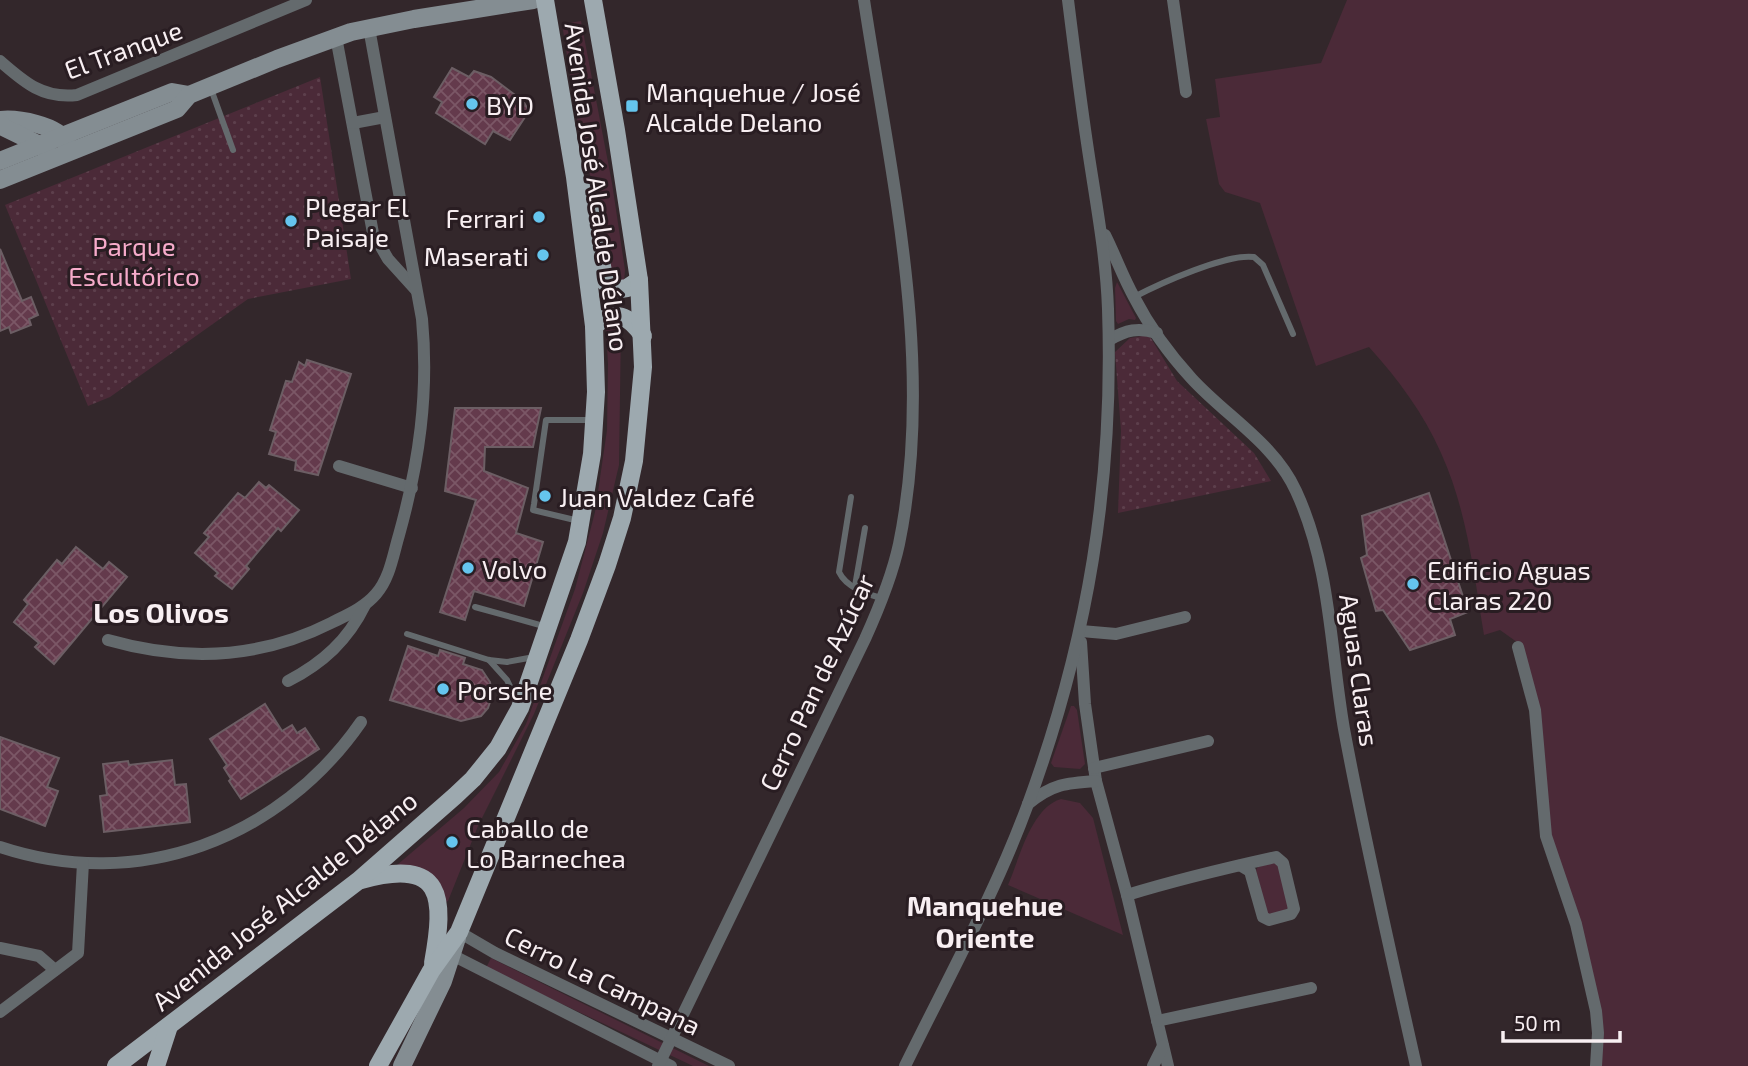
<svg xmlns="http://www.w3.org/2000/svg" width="1748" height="1066" viewBox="0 0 1748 1066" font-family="'Exo 2',sans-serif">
	<defs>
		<pattern id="park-dots" width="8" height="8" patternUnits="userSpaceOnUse" patternTransform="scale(1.75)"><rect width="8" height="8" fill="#4b2a38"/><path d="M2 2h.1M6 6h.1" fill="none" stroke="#5d3f4c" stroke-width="1.8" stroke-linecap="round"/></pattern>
		<pattern id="building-cross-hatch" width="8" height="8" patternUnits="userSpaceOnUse" patternTransform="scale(1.75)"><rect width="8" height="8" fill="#643a4c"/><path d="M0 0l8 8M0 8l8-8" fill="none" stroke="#7b5766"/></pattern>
	</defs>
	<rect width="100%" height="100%" fill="#33272b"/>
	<g fill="#4b2a38">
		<path d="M 1347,0 L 1748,0 L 1748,1066 L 1600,1066 L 1602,1024 L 1551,835 L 1521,645 L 1500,630 L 1484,635 C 1474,574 1467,510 1441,453 C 1424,414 1398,379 1369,347 L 1316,366 L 1260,203 L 1225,192 L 1219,184 L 1206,119 L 1220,117 L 1215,79 L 1321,63 Z"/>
		<path d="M 581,21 L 612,183 L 625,270 L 624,282 L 613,283 L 596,197 L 580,138 L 562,24 Z"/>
		<path d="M 1117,282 L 1136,318 L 1135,320 L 1129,319 L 1118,324 L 1116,321 L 1115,288 Z"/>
		<path d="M 613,321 L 621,326 L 619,465 L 603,533 L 583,593 L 534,714 L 478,826 L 448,901 L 446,902 L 397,865 L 464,808 L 499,772 L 526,724 L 575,589 L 595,512 L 607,430 L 608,364 L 606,328 L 609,323 Z"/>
		<path d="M 1071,706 L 1074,706 L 1077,710 L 1085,764 L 1080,769 L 1054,767 L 1051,763 Z"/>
		<path d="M 1061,799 L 1080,803 L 1093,818 L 1123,935 L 1008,885 C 1020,857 1031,808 1061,799 Z"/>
		<path d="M 1275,862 L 1279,865 L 1289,908 L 1271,916 L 1267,913 L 1256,870 L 1258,867 Z"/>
		<path d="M 491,958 L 709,1066 L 693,1066 L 486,968 Z"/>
	</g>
	<g fill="url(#park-dots)">
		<path d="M 320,77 L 351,279 L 248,299 L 110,397 L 88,406 L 5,205 Z"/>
		<path d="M 1149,335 L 1177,381 L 1254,453 L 1271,481 L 1118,513 L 1121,431 L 1115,352 L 1130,338 Z"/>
	</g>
	<g fill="url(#building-cross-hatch)" stroke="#6c5e64" stroke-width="2">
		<path d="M 452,68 L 469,77 L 474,71 L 491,77 L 523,101 L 529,111 L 510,140 L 493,131 L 485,144 L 436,113 L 442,102 L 434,97 Z"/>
		<path d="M 0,249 L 22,301 L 31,297 L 38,315 L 29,319 L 31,325 L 11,333 L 9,327 L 0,331 Z"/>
		<path d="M 307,360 L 351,374 L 318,475 L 295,470 L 296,461 L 269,454 L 276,432 L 270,430 L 286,381 L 292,382 L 299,362 L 305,366 Z"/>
		<path d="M 455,408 L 541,408 L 533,447 L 485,447 L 484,471 L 528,488 L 516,533 L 543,542 L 524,606 L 474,591 L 465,620 L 440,612 L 476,500 L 445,491 Z"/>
		<path d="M 259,482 L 266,488 L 269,485 L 299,510 L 281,531 L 278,528 L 246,566 L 249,569 L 232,589 L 215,576 L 218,573 L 195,553 L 209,537 L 204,533 L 238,493 L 245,498 Z"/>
		<path d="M 1429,493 L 1468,612 L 1450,619 L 1455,635 L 1410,650 L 1383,610 L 1376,611 L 1361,558 L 1367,555 L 1362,516 Z"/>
		<path d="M 76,547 L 103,569 L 109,562 L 127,577 L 54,664 L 35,647 L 39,643 L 14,622 L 28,604 L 24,600 L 57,560 L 62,564 Z"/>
		<path d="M 408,646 L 438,656 L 440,650 L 465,658 L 463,664 L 482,670 L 490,682 L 492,696 L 488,708 L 481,716 L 461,721 L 390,700 Z"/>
		<path d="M 265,704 L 282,731 L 292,725 L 297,733 L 305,728 L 319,749 L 241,799 L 229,781 L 231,779 L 224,768 L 227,765 L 210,739 Z"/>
		<path d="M 0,737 L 59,758 L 47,787 L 58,791 L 45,826 L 0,809 Z"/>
		<path d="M 172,760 L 175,785 L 186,784 L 190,822 L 104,832 L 100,796 L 107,795 L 103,764 L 128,761 L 129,765 Z"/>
	</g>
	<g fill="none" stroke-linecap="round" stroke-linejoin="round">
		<g stroke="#646a6d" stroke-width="6">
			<path d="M 211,89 L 233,150"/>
			<path d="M 1134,297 C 1159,284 1227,253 1254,257 L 1263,265 L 1293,334"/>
			<path d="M 851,497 L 839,572 C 846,587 867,595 883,598"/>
			<path d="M 579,521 L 533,510 L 534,504 L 546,420 L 593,420"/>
			<path d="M 855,586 L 865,528"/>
			<path d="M 475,607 L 547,627"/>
			<path d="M 407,634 L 489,660 L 507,662 L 534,657"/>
			<path d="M 489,660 L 507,680 L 517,701"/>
		</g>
		<g stroke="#646a6d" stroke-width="12">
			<path d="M 1173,0 L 1186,92"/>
			<path d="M 336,37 L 373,233 L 388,259 L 416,290"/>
			<path d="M 0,61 C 24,82 43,99 77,95 L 306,0"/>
			<path d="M 353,123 L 385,117"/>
			<path d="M 1105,235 C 1115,255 1123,277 1134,297 C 1149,326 1170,355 1192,379 C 1227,417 1274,443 1296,491 C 1331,567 1330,648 1344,729 C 1365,842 1391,954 1416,1066"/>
			<path d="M 1109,340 C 1126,330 1138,327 1157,333"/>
			<path d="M 339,466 L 412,488"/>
			<path d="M 1081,631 L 1116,634 L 1185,617"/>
			<path d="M 108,640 C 185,662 260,659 331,623 C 347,615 364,608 376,594 C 390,578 393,555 399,535 C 419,463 429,394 422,319 L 369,28"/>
			<path d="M 1081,642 L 1085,704 L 1096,781 L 1127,895 L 1168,1066"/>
			<path d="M 1518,647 L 1535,710 L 1546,836 L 1576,924 L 1596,1011 L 1598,1033 L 1596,1066"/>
			<path d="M 288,681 C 323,663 348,640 365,605"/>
			<path d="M 1094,768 L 1208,741"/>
			<path d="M 1028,804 C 1052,784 1066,783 1096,781"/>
			<path d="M 0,847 C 138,893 280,839 361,722"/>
			<path d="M 1127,895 C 1176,880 1226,868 1276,857 L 1283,863 L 1294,909 L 1291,914 L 1269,920 L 1263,917 L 1250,871 L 1240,865"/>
			<path d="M 459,932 L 495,953 L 729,1066"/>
			<path d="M 0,948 L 39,956 L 55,970"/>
			<path d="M 452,955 L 671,1066"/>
			<path d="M 0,1012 L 78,953 L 83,863"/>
			<path d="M 1157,1021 L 1311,988"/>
			<path d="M 658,1066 L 865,639 C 879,608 892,577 899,544 C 936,364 891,178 864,0"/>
			<path d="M 905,1066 C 947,980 995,894 1028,804 C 1088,641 1114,482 1108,309 C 1106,253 1095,198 1087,143 C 1080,96 1074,48 1068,0"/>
			<path d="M 1153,1066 L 1163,1046"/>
		</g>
		<g stroke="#848d92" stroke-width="18">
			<path d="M 0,120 C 17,118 58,125 66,142"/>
			<path d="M 0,123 L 3,127 L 46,148"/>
			<path d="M 0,161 L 172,92 L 189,95"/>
			<path d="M 0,180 L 177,109 L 189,95 L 277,59 L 351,32 L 414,19 L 533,0"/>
			<path d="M 402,1066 L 443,981 L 457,938"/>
		</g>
		<g stroke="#9da9af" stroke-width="18">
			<path d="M 588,191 L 605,282 L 614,290 L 627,288 L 639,280"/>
			<path d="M 594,326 C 614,308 630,316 643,336"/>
			<path d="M 361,880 C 444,857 445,897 433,963"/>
			<path d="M 116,1066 L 358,881 L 455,796 L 473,779 L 498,748 L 520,708 L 577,542 L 592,454 L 596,392 L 594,326 L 575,177 L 545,0"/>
			<path d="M 156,1066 L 169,1026"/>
			<path d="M 378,1066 L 431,971 L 459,932 L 579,640 L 607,565 L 622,518 L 634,461 L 643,367 L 639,280 L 616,130 L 593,0"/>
		</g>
	</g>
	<g fill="#65c5ee" stroke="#291d22" stroke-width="2.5">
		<circle cx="472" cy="104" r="7"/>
		<rect x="625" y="99" width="14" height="14" rx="3.5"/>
		<circle cx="539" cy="217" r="7"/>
		<circle cx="291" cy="221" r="7"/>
		<circle cx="543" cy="255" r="7"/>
		<circle cx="545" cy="496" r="7"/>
		<circle cx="468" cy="568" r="7"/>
		<circle cx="1413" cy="584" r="7"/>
		<circle cx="443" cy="689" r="7"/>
		<circle cx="452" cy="842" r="7"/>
	</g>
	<g text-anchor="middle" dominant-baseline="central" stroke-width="6" stroke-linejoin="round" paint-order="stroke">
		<g font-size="26" fill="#f8eff2" stroke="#291d22">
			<text transform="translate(123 49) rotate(-20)">El Tranque</text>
			<text transform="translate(598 187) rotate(82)">Avenida José Alcalde Délano</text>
			<text transform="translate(1360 670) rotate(82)">Aguas Claras</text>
			<text transform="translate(816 682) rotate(-65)">Cerro Pan de Azúcar</text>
			<text transform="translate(284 900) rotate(-39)">Avenida José Alcalde Délano</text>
			<text transform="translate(603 980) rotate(26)">Cerro La Campana</text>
		</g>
		<g font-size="26" fill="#f8eff2" stroke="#291d22" text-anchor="start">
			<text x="646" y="91">Manquehue / José<tspan x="646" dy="30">Alcalde Delano</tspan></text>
			<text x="486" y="104">BYD</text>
			<text x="305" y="206">Plegar El<tspan x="305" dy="30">Paisaje</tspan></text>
			<text x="525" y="217" text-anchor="end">Ferrari</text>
			<text x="529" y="255" text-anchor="end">Maserati</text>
			<text x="559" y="496">Juan Valdez Café</text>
			<text x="482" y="568">Volvo</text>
			<text x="1427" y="569">Edificio Aguas<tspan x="1427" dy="30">Claras 220</tspan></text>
			<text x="457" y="689">Porsche</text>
			<text x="466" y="827">Caballo de<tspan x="466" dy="30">Lo Barnechea</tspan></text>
		</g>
		<g font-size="26" fill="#f6abca" stroke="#291d22">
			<text x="134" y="245">Parque<tspan x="134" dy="30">Escultórico</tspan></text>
		</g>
		<g font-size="28" font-weight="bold" fill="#f8eff2" stroke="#291d22">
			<text x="161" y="612">Los Olivos</text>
			<text x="985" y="905">Manquehue<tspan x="985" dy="32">Oriente</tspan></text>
		</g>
	</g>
	<path d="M1503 1031v10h117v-10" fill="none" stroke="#f8eff2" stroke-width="3.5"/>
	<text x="1514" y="1031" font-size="21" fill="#f8eff2" stroke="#291d22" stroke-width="5" paint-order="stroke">50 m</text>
</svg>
